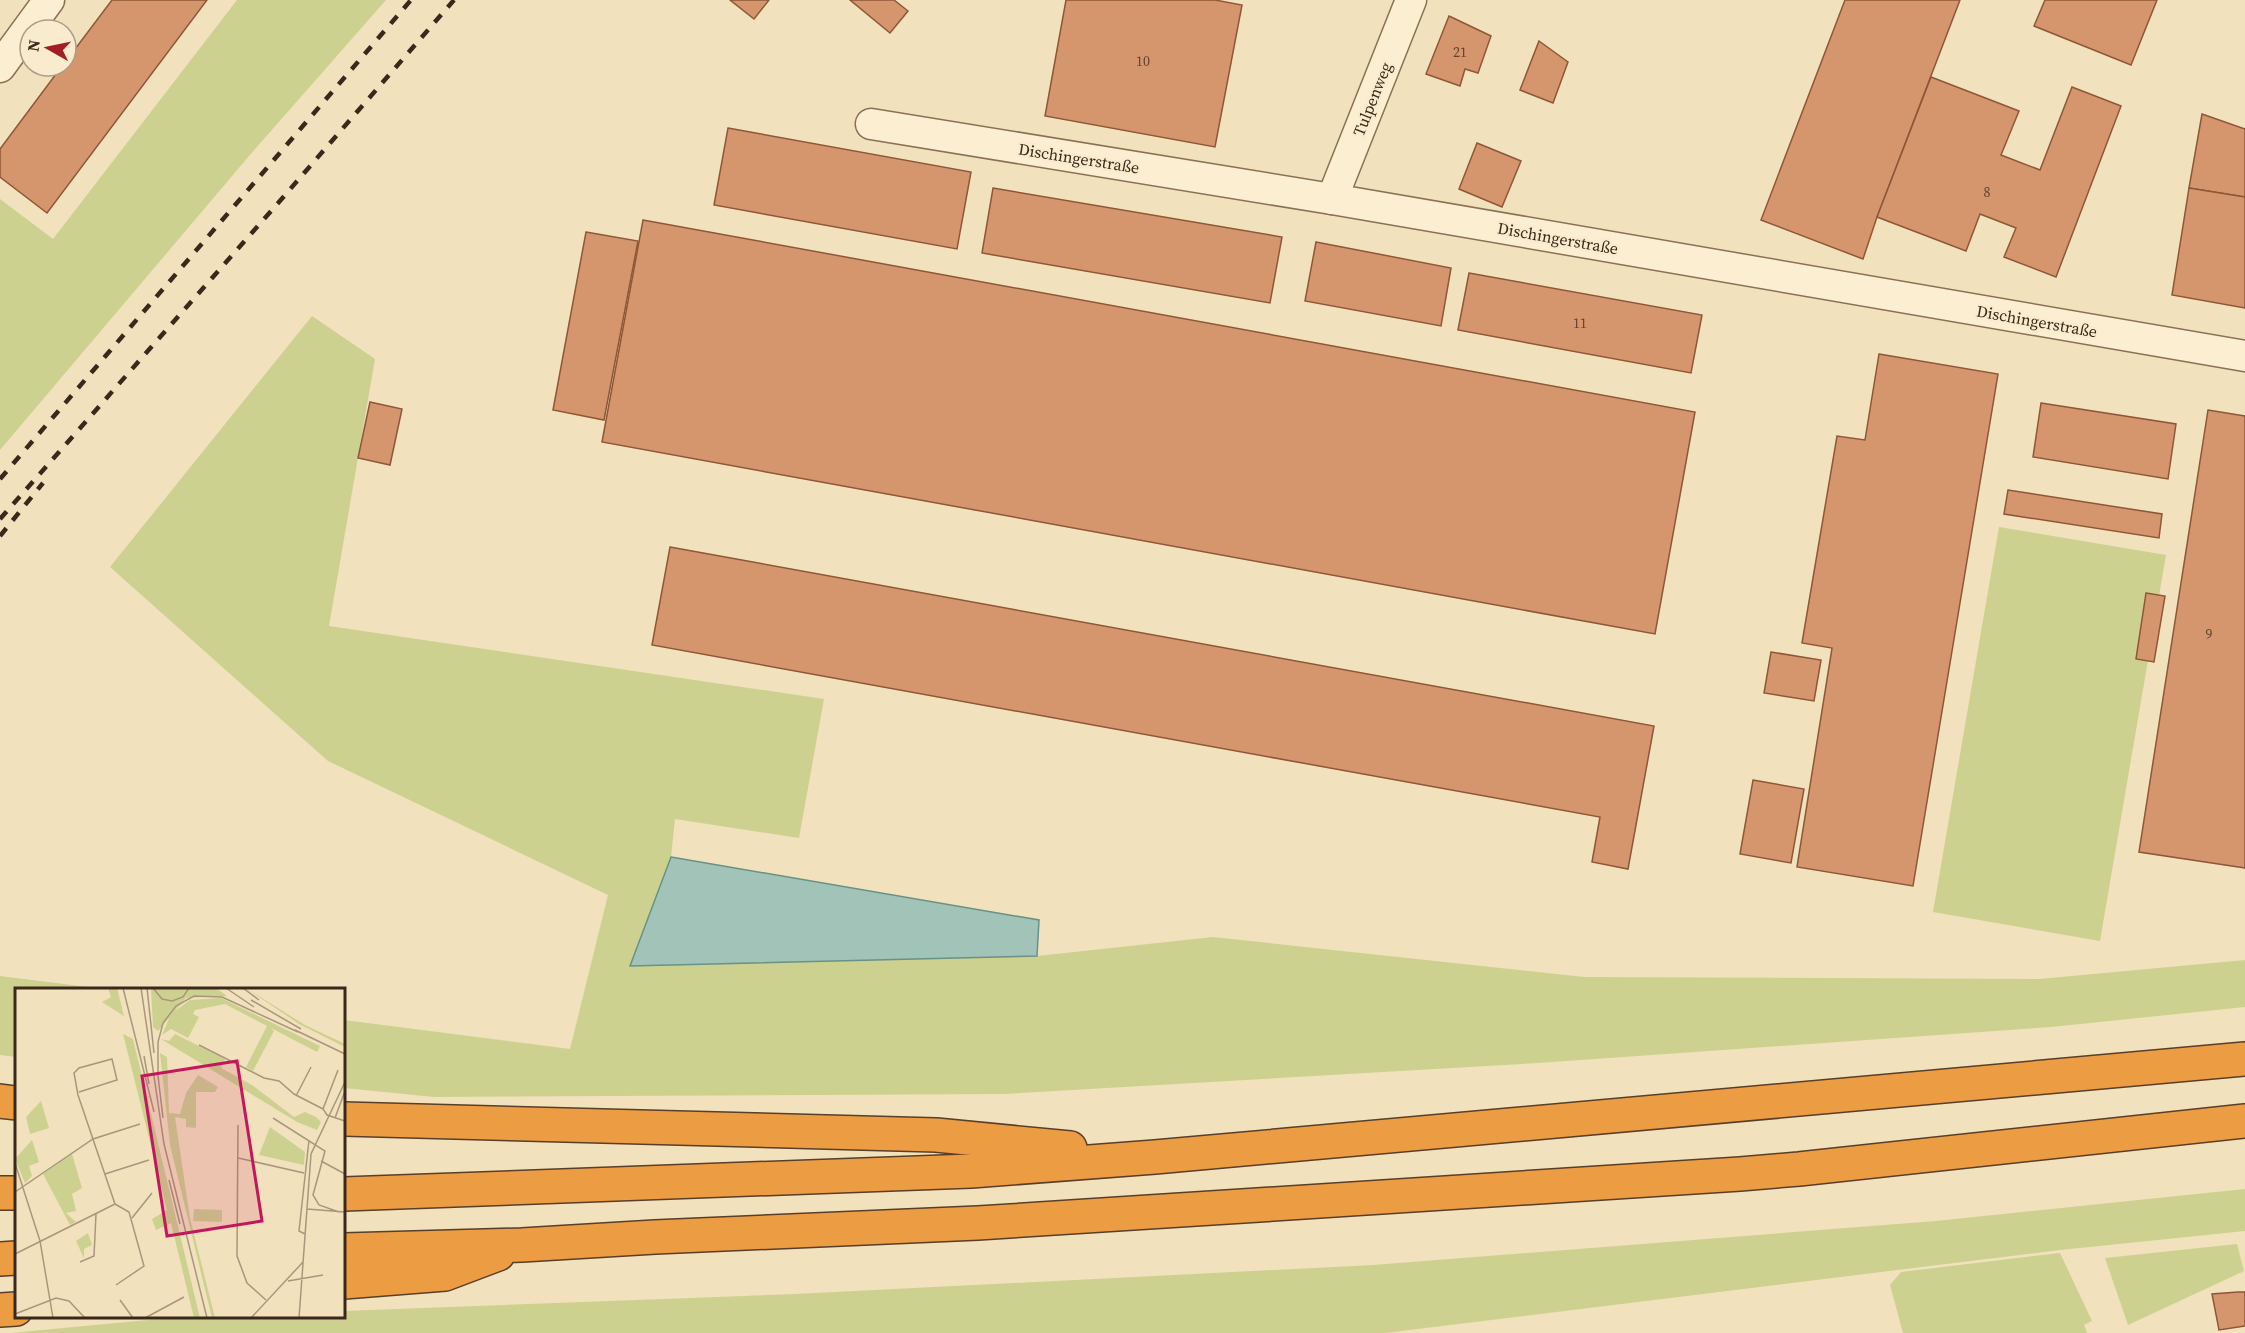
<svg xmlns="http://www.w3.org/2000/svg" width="2245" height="1333" viewBox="0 0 2245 1333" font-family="'Source Serif 4',serif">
	<rect width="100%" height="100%" fill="#f2e1bd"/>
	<g fill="#ccd190">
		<path d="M 237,0 L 386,0 L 249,156 L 0,450 L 0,199 L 53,239 Z"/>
		<path d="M 312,316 L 375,359 L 329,626 L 824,699 L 799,838 L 675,819 L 671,857 L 630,965 L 1037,956 L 1213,937 L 1584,977 L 2039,979 L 2245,960 L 2245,1007 L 2051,1027 L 1538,1063 L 1005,1094 L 434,1097 L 344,1088 L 344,1020 L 570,1049 L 608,895 L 328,761 L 110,567 Z"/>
		<path d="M 1999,527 L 2166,555 L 2100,941 L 1933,912 Z"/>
		<path d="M 0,976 L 104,989 L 16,990 L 16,1057 L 0,1055 Z"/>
		<path d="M 2245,1189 L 2245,1231 L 2060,1250 L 1385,1333 L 10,1333 L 148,1320 L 221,1316 L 344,1316 L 344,1311 L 795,1294 L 1373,1265 L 1936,1221 Z"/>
		<path d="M 2237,1244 L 2244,1271 L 2128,1325 L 2105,1258 Z"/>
		<path d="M 2060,1253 L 2092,1321 L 2084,1325 L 2087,1333 L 1903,1333 L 1890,1285 L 1901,1272 Z"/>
	</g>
	<path fill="#a1c3b8" stroke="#679286" stroke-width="1.5" d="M 671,857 L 1039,920 L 1037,956 L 630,966 Z"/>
	<g fill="#d5966e" stroke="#8e5737" stroke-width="1.5">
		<path d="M 112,0 L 207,0 L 47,213 L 0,177 L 0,149 L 62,66 L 66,66 L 66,61 Z"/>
		<path d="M 730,0 L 769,0 L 754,19 Z"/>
		<path d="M 850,0 L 894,0 L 908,11 L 890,33 Z"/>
		<path d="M 1066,0 L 1215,0 L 1242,5 L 1215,147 L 1045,116 Z"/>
		<path d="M 1845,0 L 1960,0 L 1877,217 L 1863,259 L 1761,220 Z"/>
		<path d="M 2045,0 L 2157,0 L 2131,65 L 2034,26 Z"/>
		<path d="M 1449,16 L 1491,36 L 1478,73 L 1465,69 L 1460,86 L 1426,74 Z"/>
		<path d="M 1539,41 L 1568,62 L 1553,103 L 1520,90 Z"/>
		<path d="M 1931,77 L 2019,111 L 2001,155 L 2040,170 L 2072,87 L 2121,106 L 2056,277 L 2004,257 L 2016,228 L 1980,214 L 1966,251 L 1877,217 Z"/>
		<path d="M 2202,114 L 2245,129 L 2245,197 L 2189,188 Z"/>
		<path d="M 728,128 L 971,172 L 957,249 L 714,205 Z"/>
		<path d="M 1477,143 L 1521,161 L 1502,207 L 1459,189 Z"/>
		<path d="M 993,188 L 1282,237 L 1270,303 L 982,253 Z"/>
		<path d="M 2189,188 L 2245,197 L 2245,308 L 2172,295 Z"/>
		<path d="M 643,220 L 1695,412 L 1655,634 L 602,442 Z"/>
		<path d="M 586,232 L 638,241 L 604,420 L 553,410 Z"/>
		<path d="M 1316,242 L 1451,268 L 1441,326 L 1305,301 Z"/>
		<path d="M 1469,273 L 1702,315 L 1691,373 L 1458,330 Z"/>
		<path d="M 1879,354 L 1998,374 L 1913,886 L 1797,867 L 1832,648 L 1802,643 L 1837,436 L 1865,440 Z"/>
		<path d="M 370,402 L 402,409 L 390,465 L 358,458 Z"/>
		<path d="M 2041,403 L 2176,424 L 2168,479 L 2033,457 Z"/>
		<path d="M 2208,410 L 2245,416 L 2245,868 L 2139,852 Z"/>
		<path d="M 2008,490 L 2162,514 L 2159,538 L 2004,514 Z"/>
		<path d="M 670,547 L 1654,726 L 1628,869 L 1592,862 L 1600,817 L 652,645 Z"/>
		<path d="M 2146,593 L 2165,596 L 2154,662 L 2136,659 Z"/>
		<path d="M 1771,652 L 1821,660 L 1814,701 L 1764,693 Z"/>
		<path d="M 1753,780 L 1804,789 L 1791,863 L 1740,854 Z"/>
		<path d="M 2238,1292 L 2245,1292 L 2245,1326 L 2219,1330 L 2212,1294 Z"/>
	</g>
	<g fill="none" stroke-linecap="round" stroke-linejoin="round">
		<defs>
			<g id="minor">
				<path d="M 0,67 L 49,0"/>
				<path d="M 871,124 L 1332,199 L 2245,356"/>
				<path d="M 1332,199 L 1411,0"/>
			</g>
			<g id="motorway">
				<path d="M 0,1101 L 16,1103"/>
				<path d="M 344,1119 L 936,1135 L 1070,1148"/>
				<path d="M 0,1193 L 16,1193"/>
				<path d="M 344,1194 L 971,1171 L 1155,1157 L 2245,1059"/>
				<path d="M 344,1250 L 522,1245 L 655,1237 L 978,1223 L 1740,1174 L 1799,1169 L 2245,1121"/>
				<path d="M 0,1259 L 16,1258"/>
				<path d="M 344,1282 L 445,1274 L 498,1254"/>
				<path d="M 0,1310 L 16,1309"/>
			</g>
		</defs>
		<use href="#minor" stroke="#8c7054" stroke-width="33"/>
		<use href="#motorway" stroke="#593e29" stroke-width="36"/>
		<use href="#minor" stroke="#fceed1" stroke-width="30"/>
		<use href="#motorway" stroke="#ec9c43" stroke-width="33"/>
		<g stroke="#3a291a" stroke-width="4.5" stroke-dasharray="10 10" stroke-linecap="butt">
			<path d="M 0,479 L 411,0"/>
			<path d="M 0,519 L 279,202 L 454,0"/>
			<path d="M 0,536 L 43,483"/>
		</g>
	</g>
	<g text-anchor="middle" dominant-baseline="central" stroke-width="5" stroke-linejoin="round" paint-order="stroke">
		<g font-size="14" fill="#61442f">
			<text x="1460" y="52">21</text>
			<text x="1143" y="61">10</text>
			<text x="1987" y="192">8</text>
			<text x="1580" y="323">11</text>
			<text x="2209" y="634">9</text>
		</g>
		<g font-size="16" fill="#3a291a" stroke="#f9ebcd">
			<text transform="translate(1372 99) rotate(-68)">Tulpenweg</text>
			<text transform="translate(1079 158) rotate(9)">Dischingerstraße</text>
			<text transform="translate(1558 238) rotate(10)">Dischingerstraße</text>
			<text transform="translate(2037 321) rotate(10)">Dischingerstraße</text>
		</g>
	</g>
	<g transform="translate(15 988)">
		<rect width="330" height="330" fill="#f2e1bd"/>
		<path d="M 93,0 L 102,0 L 109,28 L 87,14 L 96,9 ZM 136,0 L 201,0 L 212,8 L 171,10 L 143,43 L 138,39 ZM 231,0 L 290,37 L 330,56 L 330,59 L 284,36 ZM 206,10 L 305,58 L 302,64 L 256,40 L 259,43 L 238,83 L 231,79 L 252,38 L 210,16 L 180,22 L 178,26 L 184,29 L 173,50 L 156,41 L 147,47 L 156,26 L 175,12 ZM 108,46 L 118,51 L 185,330 L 179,330 L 156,235 L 141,242 L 137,231 L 152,222 ZM 160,46 L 210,71 L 206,80 L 237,97 L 279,129 L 290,124 L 301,129 L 306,134 L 302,142 L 282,134 L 146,51 L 154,53 ZM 145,65 L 152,69 L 154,125 L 165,126 L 171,105 L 183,87 L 203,99 L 200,104 L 181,104 L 181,140 L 171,139 L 171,131 L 160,129 L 175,230 L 200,330 L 197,330 L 155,157 ZM 26,113 L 34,140 L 15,146 L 11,129 ZM 255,139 L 290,164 L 289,177 L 244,167 ZM 17,152 L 24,174 L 14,178 L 17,188 L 10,195 L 0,171 ZM 57,166 L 67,200 L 57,206 L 61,223 L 51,225 L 61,234 L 55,237 L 28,186 ZM 179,221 L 207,222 L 207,234 L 178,233 ZM 73,245 L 77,257 L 69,261 L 69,270 L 61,253 Z" fill="#ccd190"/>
		<path fill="none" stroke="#a8977c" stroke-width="1.5" d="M 108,0 L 139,124M 126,0 L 149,156 L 192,330M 132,0 L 139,65M 138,0 L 147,11 L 157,13 L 168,9 L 174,0M 211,0 L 239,19M 228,0 L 244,12M 236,12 L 286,41M 280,42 L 330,66M 184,57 L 249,90 L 264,93 L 279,106 L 308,121M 129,68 L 134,96M 323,82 L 308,121 L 312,127 L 330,133M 143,88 L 148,130M 143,90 L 143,54 L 148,35 L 161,18 L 179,8 L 207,9 L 283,44M 64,104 L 102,92 L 97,71 L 64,80 L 59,85 L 63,107 L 100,216M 281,108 L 296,79M 258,130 L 310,163 L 298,207 L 304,217 L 324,224M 320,130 L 330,103M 223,137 L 222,268 L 232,295 L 251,312M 223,170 L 289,185M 306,173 L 330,186M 0,175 L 25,253 L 38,330M 90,186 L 134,172M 154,192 L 165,236M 0,204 L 78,151 L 125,136M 100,216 L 114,224 L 129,278 L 101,297M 292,221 L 330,224M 117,230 L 137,205M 290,246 L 284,243 L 294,152M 0,266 L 100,216M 65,274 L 79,268 L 81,226M 273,293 L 308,287M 105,312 L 118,330M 0,326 L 41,310 L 54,313 L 70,330M 130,330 L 169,309M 236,330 L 288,274M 284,330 L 296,166 L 330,94"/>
		<path fill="#c2185b" fill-opacity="0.15" stroke="#c2185b" stroke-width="3" d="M 222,73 L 247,233 L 152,248 L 127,88 Z"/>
		<rect width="330" height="330" fill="none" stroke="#3a291a" stroke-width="3"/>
	</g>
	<g transform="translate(48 48) rotate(279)"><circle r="28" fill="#f9ebcd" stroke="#ad9d85" stroke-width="1.5"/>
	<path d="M0-4.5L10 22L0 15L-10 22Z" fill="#a11e23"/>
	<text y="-9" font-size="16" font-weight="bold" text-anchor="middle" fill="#3a291a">N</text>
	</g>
</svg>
